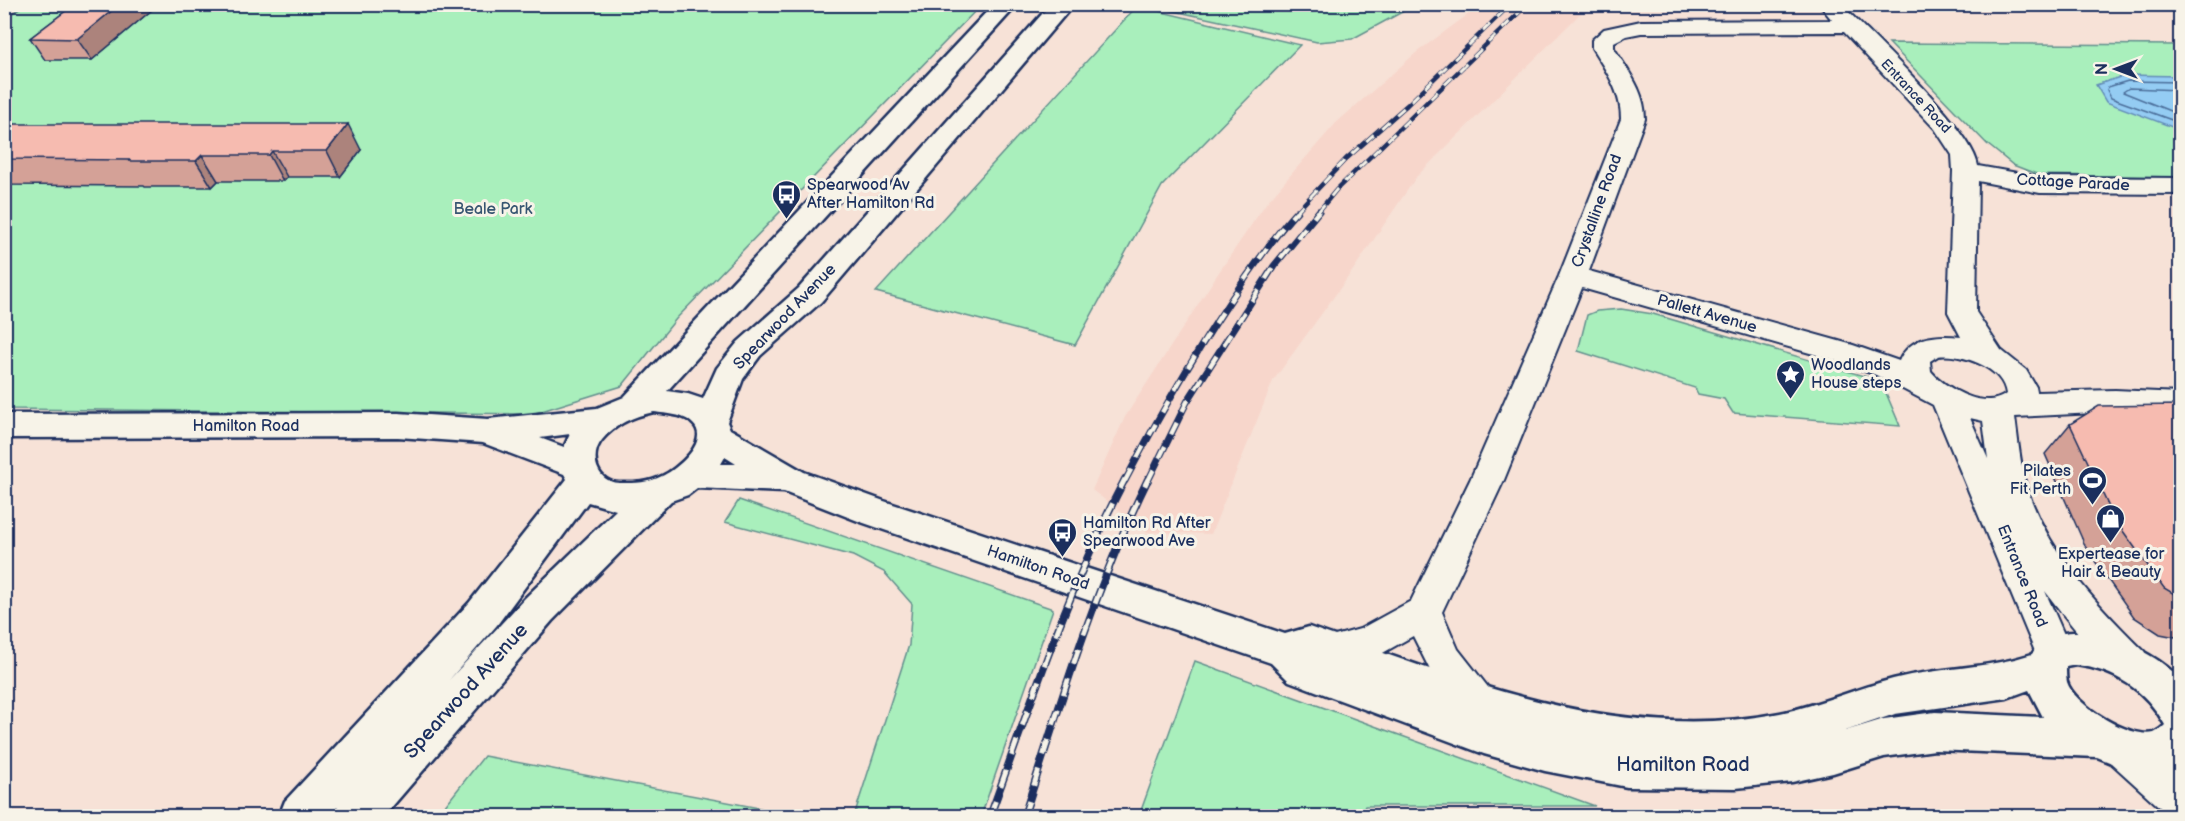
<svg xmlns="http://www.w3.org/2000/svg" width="2185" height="821" viewBox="0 0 2185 821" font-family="'Balsamiq Sans',sans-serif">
	<rect width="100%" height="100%" fill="#f7e2d7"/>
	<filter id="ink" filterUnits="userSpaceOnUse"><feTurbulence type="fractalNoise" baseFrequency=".0167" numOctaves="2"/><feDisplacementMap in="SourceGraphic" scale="12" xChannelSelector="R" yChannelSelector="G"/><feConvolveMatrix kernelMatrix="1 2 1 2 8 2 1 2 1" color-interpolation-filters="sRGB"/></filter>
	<g filter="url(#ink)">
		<path fill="#f7d6cb" d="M 1481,5 L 1589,5 L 1417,176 L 1351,273 L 1273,381 L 1211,534 L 1147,532 L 1092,490 L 1125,417 L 1217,275 L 1267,202 L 1336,123 L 1417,52 Z"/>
		<g fill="#a9efbc" stroke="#628f8d" stroke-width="1.5">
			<path d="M 24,5 L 981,5 L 676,319 L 622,386 L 532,414 L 5,409 L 4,19 Z"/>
			<path d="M 1146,5 L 1415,5 L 1352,39 L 1317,42 Z"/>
			<path d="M 1137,6 L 1300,45 L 1162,186 L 1075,345 L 876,292 Z"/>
			<path d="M 1889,43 L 2180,45 L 2180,177 L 2039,175 L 2013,165 L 1987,144 Z"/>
			<path d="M 1621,309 L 1653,314 L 1881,381 L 1900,426 L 1733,413 L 1724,399 L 1698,394 L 1695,388 L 1578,351 L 1587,315 L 1597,311 Z"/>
			<path d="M 739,500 L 1053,609 L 981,816 L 854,816 L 909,645 L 912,604 L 884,572 L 853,556 L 725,522 Z"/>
			<path d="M 1195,661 L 1595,806 L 1365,806 L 1361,816 L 1139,816 Z"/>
			<path d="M 484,756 L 801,816 L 437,816 Z"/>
		</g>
		<path fill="#94ccf3" stroke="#648db7" stroke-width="1.5" d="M 2126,75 L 2180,76 L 2180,130 L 2106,102 L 2096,85 Z"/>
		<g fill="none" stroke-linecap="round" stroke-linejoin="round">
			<g stroke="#4b6e9a" stroke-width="1.5">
				<path d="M 2180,82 L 2128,81 L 2108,87 L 2107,90 L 2111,98 L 2180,123"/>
				<path d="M 2180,90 L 2129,88 L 2123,92 L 2180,115"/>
			</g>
			<defs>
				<g id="street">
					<path d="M 1819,4 L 1841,4 C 1871,36 1973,129 1978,166 L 2040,177 L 2180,178 L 2180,194 L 2040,193 L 1978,181 L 1976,312 L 2001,350 L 2026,370 L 2036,387 L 2037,392 L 2115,390 L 2180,393 L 2180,415 L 2115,412 L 2015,417 C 2018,439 2020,463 2026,485 C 2047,552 2095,603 2144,651 L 2150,663 L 2144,675 C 2141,676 2135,679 2131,679 C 2111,679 2058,608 2045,591 L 2073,655 L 2067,666 L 2054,671 L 2041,666 L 1933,405 L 1876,375 L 1831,359 L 1582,288 L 1504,480 L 1442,612 L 1458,649 L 1491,691 L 1497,703 L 1491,715 L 1477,720 L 1463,715 L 1445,693 L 1431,672 L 1413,636 L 1381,654 L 1368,659 L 1330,668 L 1317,663 L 1311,652 L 1317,641 L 1360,629 L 1411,601 L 1470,480 L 1559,276 L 1621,119 C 1621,91 1606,71 1592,48 L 1592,40 L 1604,29 L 1641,21 L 1832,20 ZM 1844,32 L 1935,129 L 1952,155 L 1953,171 L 1948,312 L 1961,337 C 1936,334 1910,336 1899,361 L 1853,345 L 1589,271 L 1645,119 C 1645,91 1628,71 1614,48 L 1614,42 L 1626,36 L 1641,33 ZM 1938,356 C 1961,353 2003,367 2006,394 C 1984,411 1945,388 1931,371 L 1930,361 ZM 1970,418 L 1983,421 L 1988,459 Z"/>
					<path d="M 2124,731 L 2138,736 L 2180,772 L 2180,816 L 2165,812 L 2110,762 L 2104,749 L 2110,736 Z"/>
				</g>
				<path id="secondary" d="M 994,4 L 1018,4 L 667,391 L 688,394 L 703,399 L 717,368 L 738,342 L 799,288 L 1051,4 L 1074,4 L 821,302 L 760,356 L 743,379 L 727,422 L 730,429 L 804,472 L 884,501 L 1285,634 L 1309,627 C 1460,679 1617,745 1780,713 C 1819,705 1855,689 1893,679 C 1939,667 1987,669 2032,654 C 2060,606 2152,647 2180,679 L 2180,764 L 2147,772 L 2124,768 L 2097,757 L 1935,750 L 1884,757 L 1833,773 L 1792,782 L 1736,788 L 1627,787 L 1545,771 L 1484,754 L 1289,681 L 1271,663 L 858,521 L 784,492 L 697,488 L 688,495 L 671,501 L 552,621 L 384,816 L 334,816 L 338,806 L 329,816 L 279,816 L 285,801 L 469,603 L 567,479 L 564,474 L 483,443 L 398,437 L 4,438 L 4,414 L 398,413 L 488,419 L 597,408 L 624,397 ZM 654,412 C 667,414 684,414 693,424 C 711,441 676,470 662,476 C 649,483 635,483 621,483 C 598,484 588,457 602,440 C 615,424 634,416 654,412 ZM 570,434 L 564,447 L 540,438 ZM 725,457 L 736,464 L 721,464 ZM 588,502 L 616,510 L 525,598 L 449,680 L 497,625 ZM 2076,665 C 2115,670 2146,690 2165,725 C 2162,728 2158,731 2154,733 C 2130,739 2074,705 2067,682 C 2066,678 2066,672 2066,667 ZM 2029,690 L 2043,717 L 1935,712 L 1884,719 L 1845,731 L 1895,714 L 2007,698 Z"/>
			</defs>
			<use href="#street" stroke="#1b2f5e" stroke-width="4"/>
			<use href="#secondary" stroke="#1b2f5e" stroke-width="5"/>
			<use href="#street" fill="#f7f3e8" fill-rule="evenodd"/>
			<use href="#secondary" fill="#f7f3e8" fill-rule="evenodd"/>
			<defs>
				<g id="rail-far2">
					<path d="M 1296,212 L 1346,159 L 1407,105 L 1511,4"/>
					<path d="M 1318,212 L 1337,189 L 1528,4"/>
				</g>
				<g id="rail-far1">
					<path d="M 1125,481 C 1162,410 1201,342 1247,276 C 1263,254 1278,231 1297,211"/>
					<path d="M 1148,481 L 1187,402 L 1274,266 L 1319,211"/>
				</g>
				<g id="rail">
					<path d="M 990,816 C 1031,703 1069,586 1125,479"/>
					<path d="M 1024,816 C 1060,704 1096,585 1148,479"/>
				</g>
			</defs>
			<use href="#rail-far2" stroke="#1b2f5e" stroke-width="4.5"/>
			<use href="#rail-far1" stroke="#1b2f5e" stroke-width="7"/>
			<use href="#rail" stroke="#1b2f5e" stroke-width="8"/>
			<use href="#rail-far2" stroke="#f7f3e8" stroke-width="3" stroke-dasharray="10" stroke-linecap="butt"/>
			<use href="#rail-far1" stroke="#f7f3e8" stroke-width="4.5" stroke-dasharray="13" stroke-linecap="butt"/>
			<use href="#rail" stroke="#f7f3e8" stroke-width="5" stroke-dasharray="16" stroke-linecap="butt"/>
		</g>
		<g fill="#d4a197" stroke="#1b2f5e" stroke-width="1.5">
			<path d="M 75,4 L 159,4 L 92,60 L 45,60 L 30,38 Z"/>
			<path d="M 4,124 L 361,150 L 340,177 L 287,177 L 283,181 L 218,181 L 212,187 L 145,187 L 144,186 L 4,185 Z"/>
			<path d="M 2181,405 L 2181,638 L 2160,634 L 2134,617 L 2087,550 L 2045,454 L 2070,424 Z"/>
		</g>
		<g fill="#ac837b" stroke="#1b2f5e" stroke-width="1.5">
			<path d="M 120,4 L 159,4 L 92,60 L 77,39 Z"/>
			<path d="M 348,124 L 361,150 L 340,177 L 327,151 Z"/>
			<path d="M 272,151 L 287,177 L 283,181 L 269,155 Z"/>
			<path d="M 202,155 L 218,181 L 212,187 L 196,161 Z"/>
		</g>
		<g fill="#f6bbb0" stroke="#1b2f5e" stroke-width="1.5">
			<path d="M 75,4 L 120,4 L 77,39 L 30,38 Z"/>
			<path d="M 4,124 L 348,124 L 327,151 L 272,151 L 269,155 L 202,155 L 196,161 L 128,161 L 130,160 L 4,159 Z"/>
			<path d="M 2181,405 L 2181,598 L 2164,588 L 2115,520 L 2070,424 L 2099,406 Z"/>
		</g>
	</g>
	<defs>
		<symbol id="bus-pin" viewBox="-11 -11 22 30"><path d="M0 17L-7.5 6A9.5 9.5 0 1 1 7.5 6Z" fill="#1b2f5e" stroke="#f7f3e8"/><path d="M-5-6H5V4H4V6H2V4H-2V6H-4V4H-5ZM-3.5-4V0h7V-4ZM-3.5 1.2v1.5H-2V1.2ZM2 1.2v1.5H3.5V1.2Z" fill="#fff"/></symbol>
		<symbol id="sight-pin" viewBox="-11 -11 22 30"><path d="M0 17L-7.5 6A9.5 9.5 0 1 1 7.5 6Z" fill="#1b2f5e" stroke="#f7f3e8"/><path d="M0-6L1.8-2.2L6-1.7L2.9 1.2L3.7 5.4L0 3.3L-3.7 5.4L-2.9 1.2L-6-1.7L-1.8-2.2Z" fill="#fff"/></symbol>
		<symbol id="stadium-pin" viewBox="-11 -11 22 30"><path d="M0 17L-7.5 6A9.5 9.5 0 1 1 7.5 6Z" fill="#1b2f5e" stroke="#f7f3e8"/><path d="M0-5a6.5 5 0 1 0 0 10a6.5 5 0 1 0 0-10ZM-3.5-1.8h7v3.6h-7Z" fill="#fff"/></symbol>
		<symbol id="shop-pin" viewBox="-11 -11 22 30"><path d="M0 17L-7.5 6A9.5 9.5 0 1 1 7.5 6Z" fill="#1b2f5e" stroke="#f7f3e8"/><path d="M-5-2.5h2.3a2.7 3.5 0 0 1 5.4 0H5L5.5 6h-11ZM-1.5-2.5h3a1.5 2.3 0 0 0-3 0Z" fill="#fff"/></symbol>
	</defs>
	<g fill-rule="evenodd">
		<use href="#bus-pin" x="770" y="178" width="33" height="45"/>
		<use href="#sight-pin" x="1774" y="358" width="33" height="45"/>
		<use href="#stadium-pin" x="2076" y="464" width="33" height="45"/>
		<use href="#shop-pin" x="2094" y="502" width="33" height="45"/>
		<use href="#bus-pin" x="1046" y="516" width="33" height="45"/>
	</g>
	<g text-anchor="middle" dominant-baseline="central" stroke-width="6" stroke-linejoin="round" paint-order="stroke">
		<g font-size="14" fill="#1b2f5e" stroke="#f7f3e8">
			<text transform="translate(1916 96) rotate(47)">Entrance Road</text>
		</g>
		<g font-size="16" fill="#1b2f5e" stroke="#f7f3e8">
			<text transform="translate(2073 183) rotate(3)">Cottage Parade</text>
			<text transform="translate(1597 211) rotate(-70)">Crystalline Road</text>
			<text transform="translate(1707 314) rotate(16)">Pallett Avenue</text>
			<text transform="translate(785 317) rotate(-46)">Spearwood Avenue</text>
			<text x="246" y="426">Hamilton Road</text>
			<text transform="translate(1038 568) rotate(19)">Hamilton Road</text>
			<text transform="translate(2022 576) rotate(68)">Entrance Road</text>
		</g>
		<g font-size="16" fill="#1b2f5e" stroke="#f7f3e8" text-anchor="start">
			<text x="807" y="185">Spearwood Av<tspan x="807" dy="18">After Hamilton Rd</tspan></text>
			<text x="1811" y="365">Woodlands<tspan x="1811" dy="18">House steps</tspan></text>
			<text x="2071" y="471" text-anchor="end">Pilates<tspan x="2071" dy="18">Fit Perth</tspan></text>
			<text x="1083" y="523">Hamilton Rd After<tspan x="1083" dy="18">Spearwood Ave</tspan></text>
			<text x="2111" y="554" text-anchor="middle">Expertease for<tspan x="2111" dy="18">Hair &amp; Beauty</tspan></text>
		</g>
		<g font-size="16" fill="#375571" stroke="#f7f3e8">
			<text x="493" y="209">Beale Park</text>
		</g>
		<g font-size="20" fill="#1b2f5e" stroke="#f7f3e8">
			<text transform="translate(466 691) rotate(-48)">Spearwood Avenue</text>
			<text x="1683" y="765">Hamilton Road</text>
		</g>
	</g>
	<rect width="2185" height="821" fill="none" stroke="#f7f3e8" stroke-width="24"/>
	<rect x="12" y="12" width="2161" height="797" fill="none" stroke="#1b2f5e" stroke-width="2" filter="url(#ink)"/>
	<g transform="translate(2116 69) rotate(270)" stroke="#f7f3e8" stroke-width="4.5" paint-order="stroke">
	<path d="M0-4.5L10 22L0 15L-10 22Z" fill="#1b2f5e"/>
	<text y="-9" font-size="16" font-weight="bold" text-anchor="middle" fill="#1b2f5e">N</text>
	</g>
</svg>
